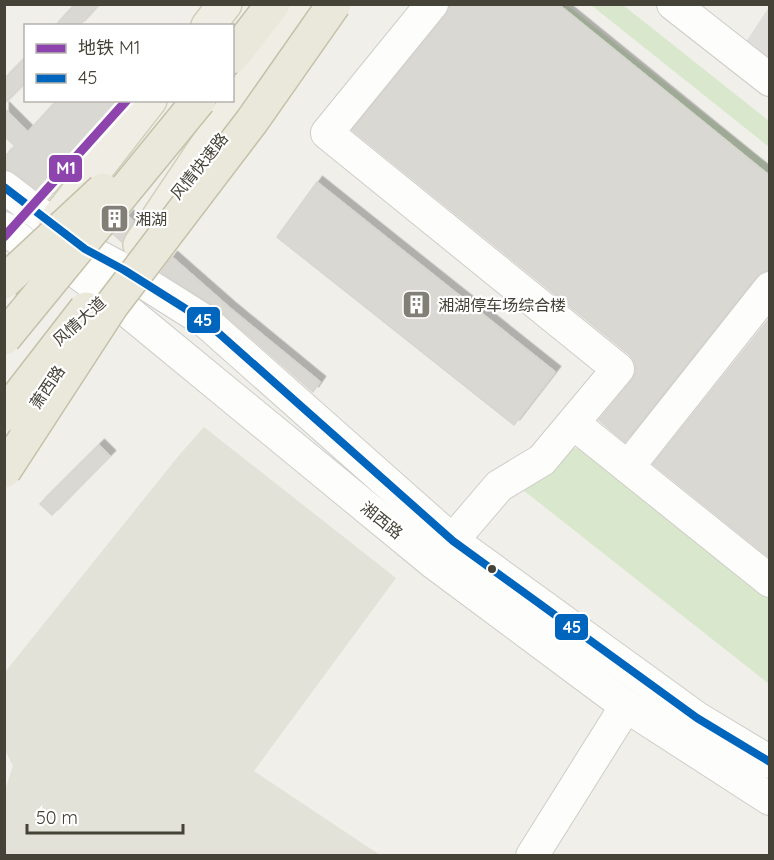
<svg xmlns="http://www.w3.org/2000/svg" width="774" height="860" viewBox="0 0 774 860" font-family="Quicksand,'Noto Sans SC',sans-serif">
	<defs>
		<filter id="shadow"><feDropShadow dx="5.5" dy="-5.5" stdDeviation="0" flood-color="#0004"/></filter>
	</defs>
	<rect width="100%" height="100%" fill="#f0efea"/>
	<path fill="#e3e2d9" d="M 204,427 L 396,578 L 254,771 L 380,855 L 5,855 L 5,790 L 13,766 L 5,750 L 5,672 L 180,454 Z"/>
	<g fill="#d9e8cc">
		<path d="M 558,5 L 567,5 L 769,165 L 769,176 Z"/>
		<path d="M 591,5 L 623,5 L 769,121 L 769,147 Z"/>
		<path d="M 573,448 L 587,450 L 606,461 L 769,596 L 769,684 L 518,486 Z"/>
	</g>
	<path fill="#dfdeda" d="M 769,7 L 769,66 L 744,45 Z"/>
	<g fill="#d9d8d3" stroke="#d8d6d0" stroke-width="1.5" filter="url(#shadow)">
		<path d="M 75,4 L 99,4 L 79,26 L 55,26 Z"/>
		<path d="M 450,4 L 558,4 L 770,176 L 770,270 L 763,272 L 756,277 L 625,442 L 599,420 L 632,380 L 636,371 L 635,363 L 630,355 L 352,130 L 446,15 Z"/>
		<path d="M 26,57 L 26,82 L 4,104 L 4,79 Z"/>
		<path d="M 57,100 L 126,100 L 49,199 L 15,173 L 4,169 L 4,157 L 15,146 L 4,136 L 4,108 L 28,132 Z"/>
		<path d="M 317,182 L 555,372 L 514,425 L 277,237 Z"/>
		<path d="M 128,216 L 133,221 L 122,242 L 113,234 Z"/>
		<path d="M 172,257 L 230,308 L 320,382 L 313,392 L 217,308 L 161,272 Z"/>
		<path d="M 770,318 L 770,558 L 653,464 Z"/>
		<path d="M 99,445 L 110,456 L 52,515 L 40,504 Z"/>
	</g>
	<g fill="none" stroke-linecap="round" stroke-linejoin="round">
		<defs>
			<g id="minor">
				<path d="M 432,4 L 327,133 L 618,369 L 542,460 L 499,486 L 440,555"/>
				<path d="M 673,4 L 770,80"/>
				<path d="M 4,187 L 85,249 L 124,270 L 205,321 L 453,541 L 697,718 L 770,762"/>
				<path d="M 4,228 L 33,250 L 70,267 L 108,295 L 434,563 L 626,706 L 770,799"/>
				<path d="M 573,423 L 770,581"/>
				<path d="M 628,467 L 770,288"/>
				<path d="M 532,856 L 626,706"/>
			</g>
			<g id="major">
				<path d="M 208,26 L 225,4"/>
				<path d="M 55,222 L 150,100"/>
				<path d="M 140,245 L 207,145 L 306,4"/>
			</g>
			<path id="highway" d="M 232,57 L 273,4"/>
		</defs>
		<use href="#minor" stroke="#cecdc8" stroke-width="34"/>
		<use href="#major" stroke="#d1ceba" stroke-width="36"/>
		<use href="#highway" stroke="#c5c0a8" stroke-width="36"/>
		<use href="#minor" stroke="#fdfdfc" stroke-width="32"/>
		<use href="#major" stroke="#f0eee4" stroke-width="33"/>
		<use href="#highway" stroke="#eae8db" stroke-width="33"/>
		<defs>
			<g id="highway-bridge">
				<path d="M 4,282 L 103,190"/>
				<path d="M 4,338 L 199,100"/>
				<path d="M 4,415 L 86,309"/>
				<path d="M 4,471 L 112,305 L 252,121 L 334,4"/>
			</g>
		</defs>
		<use href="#highway-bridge" stroke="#c5c0a8" stroke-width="36" stroke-linecap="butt"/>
		<use href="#highway-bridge" stroke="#eae8db" stroke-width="33"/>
		<defs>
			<path id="bus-1" d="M 4,187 L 85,249 L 124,270 L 205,321 L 453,541 L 697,718 L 770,762"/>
		</defs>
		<use href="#bus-1" stroke="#fff" stroke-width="12"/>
		<use href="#bus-1" stroke="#0065bd" stroke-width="8"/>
		<defs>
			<path id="metro-1" d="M 4,237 L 127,100"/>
		</defs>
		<use href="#metro-1" stroke="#fff" stroke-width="14"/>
		<use href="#metro-1" stroke="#8e44ad" stroke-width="9"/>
	</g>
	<defs>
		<symbol id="building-square" viewBox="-11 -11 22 22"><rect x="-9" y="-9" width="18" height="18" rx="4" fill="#817f76" stroke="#fff"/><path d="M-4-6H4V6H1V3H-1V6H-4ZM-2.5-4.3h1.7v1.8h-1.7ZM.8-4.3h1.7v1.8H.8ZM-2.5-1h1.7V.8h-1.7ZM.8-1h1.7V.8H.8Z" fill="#fff"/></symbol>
	</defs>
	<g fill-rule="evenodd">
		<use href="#building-square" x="98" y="202" width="33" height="33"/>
		<use href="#building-square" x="400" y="288" width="33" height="33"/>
	</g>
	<circle fill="#454237" stroke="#fff" stroke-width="2" cx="492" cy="569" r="5"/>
	<g text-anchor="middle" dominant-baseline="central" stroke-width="4.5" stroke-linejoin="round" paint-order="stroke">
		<g font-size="16" fill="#454237" stroke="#fff">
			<text transform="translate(199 166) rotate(-51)">风情快速路</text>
			<text transform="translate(79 321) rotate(-42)">风情大道</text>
			<text transform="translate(47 387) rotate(-56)">萧西路</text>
			<text transform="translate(382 520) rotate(39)">湘西路</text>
		</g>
		<g font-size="16" fill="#454237" stroke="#fff" text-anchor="start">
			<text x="135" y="219">湘湖</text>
			<text x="438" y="305">湘湖停车场综合楼</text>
		</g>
	</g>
	<g stroke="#fff" stroke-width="2">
		<rect x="48" y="154" width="35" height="29" rx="6" fill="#8e44ad"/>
		<rect x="186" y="306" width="35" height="28" rx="6" fill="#0065bd"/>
		<rect x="554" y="613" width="35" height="28" rx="6" fill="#0065bd"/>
	</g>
	<g font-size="16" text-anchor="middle" font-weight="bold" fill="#fff">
		<text x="66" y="174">M1</text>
		<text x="203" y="326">45</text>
		<text x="572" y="633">45</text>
	</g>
	<rect width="774" height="860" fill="none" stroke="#454237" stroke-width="12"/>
	<rect x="24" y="24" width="210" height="78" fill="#ffffff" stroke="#b5b3af" stroke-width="1.5"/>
	<rect x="36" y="44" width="30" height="9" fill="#8e44ad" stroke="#b5b3af" stroke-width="1.5"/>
	<text x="78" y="54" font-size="18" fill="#454237">地铁 M1</text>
	<rect x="36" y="74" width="30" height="9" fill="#0065bd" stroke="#b5b3af" stroke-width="1.5"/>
	<text x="78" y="84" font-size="18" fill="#454237">45</text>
	<path d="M27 824v9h156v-9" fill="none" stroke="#454237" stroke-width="3"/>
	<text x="36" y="824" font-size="18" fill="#454237" stroke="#ffffff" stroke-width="4.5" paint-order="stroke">50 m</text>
</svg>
